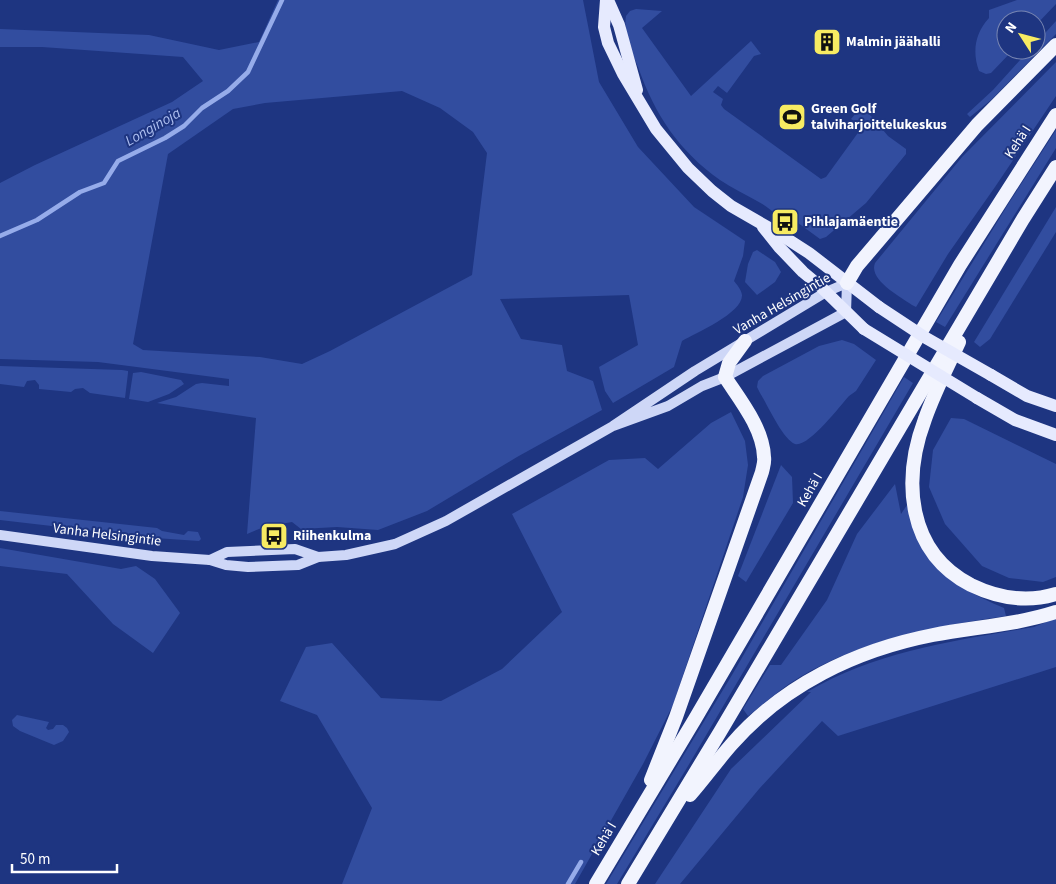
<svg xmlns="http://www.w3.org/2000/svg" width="1056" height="884" viewBox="0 0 1056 884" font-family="'Source Sans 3',sans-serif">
	<rect width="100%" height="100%" fill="#1e3581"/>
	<g fill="#324d9f" fill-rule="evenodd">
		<path d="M 278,0 L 583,0 L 599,82 L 638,147 L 694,207 L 745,241 L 743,256 L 734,281 C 737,285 741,289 742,295 C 743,313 696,333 682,341 L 674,367 L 613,403 L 605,391 L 599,367 L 638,345 L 629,295 L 500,299 L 521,339 L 562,345 L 567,371 L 593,381 L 602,410 L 517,457 L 427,511 L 378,530 L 337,527 L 301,529 L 292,522 L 264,527 L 247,534 L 256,418 L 157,403 L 176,397 L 196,384 L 202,383 L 229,386 L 229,379 L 98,362 L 0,359 L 0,183 L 35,165 L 172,102 L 203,81 L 183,57 L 42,47 L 0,47 L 0,29 L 149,35 L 219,50 L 259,42 ZM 402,91 L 440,108 L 473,132 L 487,153 L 472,275 L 330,351 L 302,364 L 260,357 L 143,350 L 133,344 L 168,154 L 233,109 L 265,103 Z"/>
		<path d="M 1017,0 L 1056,0 L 1056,4 L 1036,25 L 1036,20 L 1006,20 L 1006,50 L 1013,50 L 991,73 L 986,74 L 979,71 C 972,52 975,33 989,18 L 989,10 Z"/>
		<path d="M 636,9 L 662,11 L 642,28 L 691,96 L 751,41 L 761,54 L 754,56 L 727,93 L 718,86 L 713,92 L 723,99 L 721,105 L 724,109 L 821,179 L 826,177 L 860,130 L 860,125 L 851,119 L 861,107 L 872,117 L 888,136 L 906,149 L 906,154 L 866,203 L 826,237 L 820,239 L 783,212 L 779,217 C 772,211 765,205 757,201 C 745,194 732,188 720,180 C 679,151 655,115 638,67 C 632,52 623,33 626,16 L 630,11 Z"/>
		<path d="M 1056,21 L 1056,34 L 991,100 L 970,117 L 967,114 L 993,90 L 1029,50 L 1036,50 L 1036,43 Z"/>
		<path d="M 1056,62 L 1056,96 L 995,187 L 948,254 L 916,307 L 912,305 C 901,297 868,280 875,263 L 962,157 Z"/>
		<path d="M 1056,130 L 1056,148 L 945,327 L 936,322 L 1007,206 Z"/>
		<path d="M 1056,207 L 1056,232 L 990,339 L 980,347 L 974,342 Z"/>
		<path d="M 757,250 L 775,262 L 781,272 L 775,282 L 757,295 L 745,282 L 748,264 L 753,252 Z"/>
		<path d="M 842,340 L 854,344 L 876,360 L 856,391 L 849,396 C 840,406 808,448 795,444 C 783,440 767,404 760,393 L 757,387 L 758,381 L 763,376 L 819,346 Z"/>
		<path d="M 0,366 L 122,370 L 128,371 L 128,373 L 125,398 L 90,393 L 83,388 L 75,389 L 71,392 L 39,389 L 39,385 L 35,380 L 27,381 L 24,387 L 0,384 Z"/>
		<path d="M 141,372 L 181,380 L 184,384 L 169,394 L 148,402 L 129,399 L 133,373 Z"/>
		<path d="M 904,377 L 913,383 L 688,766 L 617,884 L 606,884 L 732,675 Z"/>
		<path d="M 731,412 L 745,441 L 748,465 L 743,497 L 673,705 L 643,764 L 575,884 L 342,884 L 372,808 L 317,715 L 280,701 L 306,647 L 332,643 L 381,698 L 441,701 L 502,669 L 562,612 L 512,514 L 609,460 L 645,458 L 658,469 L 711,423 Z"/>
		<path d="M 951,418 L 964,419 L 1056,464 L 1056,577 L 1043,582 L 1009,578 L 982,566 L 945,524 L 929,487 L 933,450 Z"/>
		<path d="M 781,465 L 792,477 L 793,503 L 746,582 L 738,576 Z"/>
		<path d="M 895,484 L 901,514 L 907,505 C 921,566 949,584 1004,608 L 1006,616 C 935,626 862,640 800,677 C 781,688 765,703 748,716 L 743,709 L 770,665 L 781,665 L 827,600 L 857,534 Z"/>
		<path d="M 0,511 L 157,528 L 162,531 L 184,535 L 188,531 L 198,532 L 201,539 L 199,541 L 155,538 L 0,520 Z"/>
		<path d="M 0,548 L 121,569 L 136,566 L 155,579 L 180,613 L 153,653 L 113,624 L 67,574 L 0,566 Z"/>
		<path d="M 1056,618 L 1056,667 L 838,736 L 822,721 L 759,789 L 680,884 L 655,884 L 731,769 L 811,692 L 807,692 C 879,650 954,641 1034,627 Z"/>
		<path d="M 17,715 L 49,722 L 46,728 L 48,730 L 53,729 L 56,725 L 63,725 L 67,728 L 69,732 L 63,741 L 54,745 L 20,731 L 13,726 L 12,720 Z"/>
	</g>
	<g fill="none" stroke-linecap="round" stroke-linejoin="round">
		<g stroke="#96acea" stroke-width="4.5">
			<path d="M 0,236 L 37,220 L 80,192 L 104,183 L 118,161 L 165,138 L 184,126 L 202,108 L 228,91 L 248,72 L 282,0"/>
			<path d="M 568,884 L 581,862"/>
		</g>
		<g stroke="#ced7f7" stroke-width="10">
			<path d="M 0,535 L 152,556 L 210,560 L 226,565 L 248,567 L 298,565 L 318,557 L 346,555 L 395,544 L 446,521 L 613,426 L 695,371 L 826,292 L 847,283 L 846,312 L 725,377 L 702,386 L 668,406 L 613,426"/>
			<path d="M 210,560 L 227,552 L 295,549 L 318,557"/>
		</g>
		<g stroke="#e6eafe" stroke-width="12">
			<path d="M 606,0 L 604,27 L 608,43 L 623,74 L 656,129 L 688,168 L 712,191 L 731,206 L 778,233 L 809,253 L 879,307"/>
			<path d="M 608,0 L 619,25 L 637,90"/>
			<path d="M 763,227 L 779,247 L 803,272 L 821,287 L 864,329"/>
			<path d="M 991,375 L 1027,396 L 1056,406"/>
			<path d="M 977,398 L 1015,420 L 1056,435"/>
		</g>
		<g stroke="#f2f4fe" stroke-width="14">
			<path d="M 847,283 L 857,266 L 977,125 L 1056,45"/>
			<path d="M 959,342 C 947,368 934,393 925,419 C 902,480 907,552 971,585 C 998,598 1027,603 1056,594"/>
			<path d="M 651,780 L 676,717 L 762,472 C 763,467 765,462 764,457 C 763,428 740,400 725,377 L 729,363 L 745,341"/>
			<path d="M 690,795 C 704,779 717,761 731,745 C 783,685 856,650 933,635 C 974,627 1016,625 1056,612"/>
			<path d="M 596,884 L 695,719 L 960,265 L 1056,115"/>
			<path d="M 628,884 L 720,732 L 1023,219 L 1056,167"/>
		</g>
		<g stroke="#e6eafe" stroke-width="12">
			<path d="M 879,307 L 926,338 L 991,375"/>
			<path d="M 864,329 L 977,398"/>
		</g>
	</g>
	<defs>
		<symbol id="building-square" viewBox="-11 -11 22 22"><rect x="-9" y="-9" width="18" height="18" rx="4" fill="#f7eb62" stroke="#1e3581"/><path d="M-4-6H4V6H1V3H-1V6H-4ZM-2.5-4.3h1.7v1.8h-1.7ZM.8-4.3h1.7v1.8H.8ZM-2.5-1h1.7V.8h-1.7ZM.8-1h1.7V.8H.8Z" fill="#111"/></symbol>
		<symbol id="stadium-square" viewBox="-11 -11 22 22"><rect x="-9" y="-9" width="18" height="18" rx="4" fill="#f7eb62" stroke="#1e3581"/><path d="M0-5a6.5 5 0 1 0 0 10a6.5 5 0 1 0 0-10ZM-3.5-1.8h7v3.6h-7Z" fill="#111"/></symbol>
		<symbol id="bus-square" viewBox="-11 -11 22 22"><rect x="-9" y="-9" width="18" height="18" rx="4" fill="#f7eb62" stroke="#1e3581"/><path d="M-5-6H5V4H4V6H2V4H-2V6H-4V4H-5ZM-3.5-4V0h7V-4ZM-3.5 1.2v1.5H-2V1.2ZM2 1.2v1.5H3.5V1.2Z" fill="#111"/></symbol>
	</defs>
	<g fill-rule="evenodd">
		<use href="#building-square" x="811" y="26" width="32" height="32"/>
		<use href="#stadium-square" x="776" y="101" width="32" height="32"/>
		<use href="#bus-square" x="769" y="206" width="32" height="32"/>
		<use href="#bus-square" x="258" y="520" width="32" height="32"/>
	</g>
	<g text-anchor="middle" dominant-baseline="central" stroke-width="4" stroke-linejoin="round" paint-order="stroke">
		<g font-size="14" font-weight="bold" fill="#fff" stroke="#1e3581" text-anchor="start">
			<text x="846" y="42">Malmin jäähalli</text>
			<text x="811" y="109">Green Golf<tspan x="811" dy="16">talviharjoittelukeskus</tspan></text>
			<text x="804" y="222">Pihlajamäentie</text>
			<text x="293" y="536">Riihenkulma</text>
		</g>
		<g font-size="14" fill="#fff" stroke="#1e3581">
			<text transform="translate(1018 142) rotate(-57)">Kehä I</text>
			<text transform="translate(782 304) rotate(-30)">Vanha Helsingintie</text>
			<text transform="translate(810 490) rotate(-60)">Kehä I</text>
			<text transform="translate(107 535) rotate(7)">Vanha Helsingintie</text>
			<text transform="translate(604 839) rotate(-59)">Kehä I</text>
		</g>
		<g font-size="15" font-style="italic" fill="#aebff0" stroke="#1e3581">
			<text transform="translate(153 127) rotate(-30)">Longinoja</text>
		</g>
	</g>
	<g transform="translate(1021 35) rotate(306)"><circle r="24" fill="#1e3581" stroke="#7886b3"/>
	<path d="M0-4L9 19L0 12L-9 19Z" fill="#f7eb62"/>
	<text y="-8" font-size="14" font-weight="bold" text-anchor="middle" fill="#ffffff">N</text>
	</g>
	<path d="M12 864v8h105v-8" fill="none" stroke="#ffffff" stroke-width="2.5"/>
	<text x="20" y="864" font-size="15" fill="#ffffff" stroke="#1e3581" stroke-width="4" paint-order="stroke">50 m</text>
</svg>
